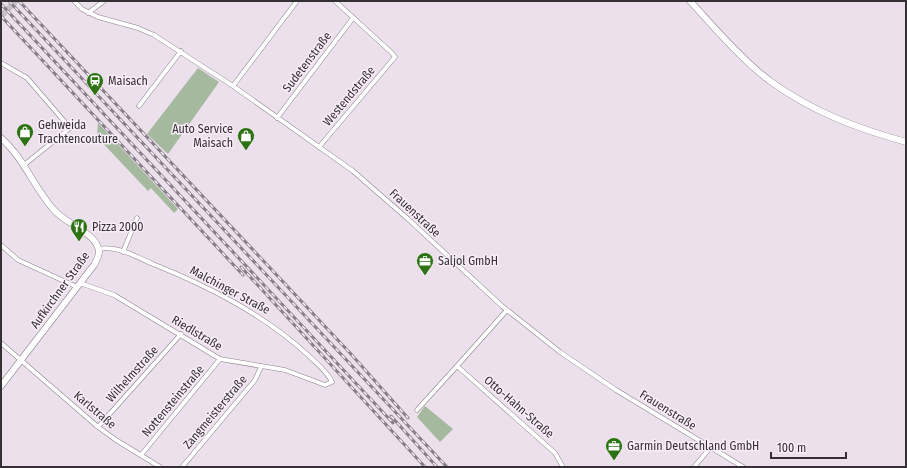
<svg xmlns="http://www.w3.org/2000/svg" width="907" height="468" viewBox="0 0 907 468" font-family="'Fira Sans Condensed',sans-serif">
	<rect width="100%" height="100%" fill="#ece0ec"/>
	<g fill="#a4b99e">
		<path d="M 198,68 L 219,82 L 168,154 L 147,134 Z"/>
		<path d="M 98,123 L 178,209 L 174,213 L 151,188 L 148,191 L 97,137 Z"/>
		<path d="M 425,406 L 453,429 L 440,442 L 417,417 Z"/>
	</g>
	<g fill="none" stroke-linecap="round" stroke-linejoin="round">
		<path stroke="#c7bdc7" stroke-width="6" stroke-dasharray="6 3" stroke-linecap="butt" d="M 1,16 L 16,1"/>
		<defs>
			<g id="street">
				<path d="M 74,1 L 82,9 L 98,17 L 138,28 L 154,35 L 233,86 L 353,171 L 408,219 L 502,306 L 560,352 L 616,390 L 743,467"/>
				<path d="M 88,13 L 104,1"/>
				<path d="M 1,63 L 27,78 L 70,128 L 24,165"/>
				<path d="M 233,86 L 297,1"/>
				<path d="M 139,106 L 181,51"/>
				<path d="M 277,118 L 353,18"/>
				<path d="M 319,147 L 395,57 L 392,53 L 335,1"/>
				<path d="M 1,245 L 18,260 L 77,287"/>
				<path d="M 123,252 L 137,218"/>
				<path d="M 80,283 L 114,295 L 220,359 L 285,370 L 325,385 L 332,382 C 327,371 317,364 308,355 C 263,314 210,287 153,264 C 136,257 117,245 99,249"/>
				<path d="M 507,310 L 457,366 L 555,453 L 563,467"/>
				<path d="M 1,343 L 98,427 L 116,440 L 160,467"/>
				<path d="M 417,410 L 457,366"/>
				<path d="M 98,427 L 181,334"/>
				<path d="M 141,455 L 220,359"/>
				<path d="M 182,467 L 255,380 L 261,367"/>
				<path d="M 694,467 L 710,448"/>
			</g>
			<g id="secondary">
				<path d="M 690,1 C 714,27 742,60 770,81 C 813,112 856,128 906,142"/>
				<path d="M 1,138 C 24,158 34,188 54,210 C 65,223 90,231 97,245 C 101,252 98,258 94,265 L 1,386"/>
			</g>
		</defs>
		<use href="#street" stroke="#8b808b" stroke-width="5"/>
		<use href="#secondary" stroke="#8b808b" stroke-width="7"/>
		<use href="#street" stroke="#fff" stroke-width="4"/>
		<use href="#secondary" stroke="#fff" stroke-width="6"/>
		<defs>
			<g id="rail">
				<path d="M 9,1 L 447,467"/>
				<path d="M 19,1 L 350,353 L 408,418"/>
				<path d="M 1,4 L 393,423"/>
				<path d="M 1,16 L 243,275"/>
				<path d="M 241,267 L 425,467"/>
				<path d="M 391,416 L 437,467"/>
			</g>
		</defs>
		<use href="#rail" stroke="#877f87" stroke-width="3"/>
		<use href="#rail" stroke="#f9edf9" stroke-width="1.5" stroke-dasharray="4.5" stroke-linecap="butt"/>
	</g>
	<defs>
		<symbol id="station-pin" viewBox="-11 -11 22 30"><path d="M0 17L-7.5 6A9.5 9.5 0 1 1 7.5 6Z" fill="#2d7314" stroke="#f9edf9"/><path d="M-3-6H3Q5-6 5-4V2Q5 4 3 4L4.5 6H3L1.5 4h-3L-3 6H-4.5L-3 4Q-5 4-5 2V-4Q-5-6-3-6ZM-3.5-4v3h7v-3ZM-3.5 1v1.5H-2V1ZM2 1v1.5H3.5V1Z" fill="#fff"/></symbol>
		<symbol id="shop-pin" viewBox="-11 -11 22 30"><path d="M0 17L-7.5 6A9.5 9.5 0 1 1 7.5 6Z" fill="#2d7314" stroke="#f9edf9"/><path d="M-5-2.5h2.3a2.7 3.5 0 0 1 5.4 0H5L5.5 6h-11ZM-1.5-2.5h3a1.5 2.3 0 0 0-3 0Z" fill="#fff"/></symbol>
		<symbol id="restaurant-pin" viewBox="-11 -11 22 30"><path d="M0 17L-7.5 6A9.5 9.5 0 1 1 7.5 6Z" fill="#2d7314" stroke="#f9edf9"/><path d="M-5-6h1v4h1v-4h1v4h1v-4h1v5L-1.5 .5V6h-2V.5L-5-1ZM5-6V6H3V1.5H1.5Q1.5-4 5-6Z" fill="#fff"/></symbol>
		<symbol id="office-pin" viewBox="-11 -11 22 30"><path d="M0 17L-7.5 6A9.5 9.5 0 1 1 7.5 6Z" fill="#2d7314" stroke="#f9edf9"/><path d="M-6-3h4V-5.5h4V-3h4V5H-6ZM-1-4.5V-3h2v-1.5ZM-6 0V1H6V0Z" fill="#fff"/></symbol>
	</defs>
	<g fill-rule="evenodd">
		<use href="#station-pin" x="85" y="71" width="20" height="27"/>
		<use href="#shop-pin" x="15" y="122" width="20" height="27"/>
		<use href="#shop-pin" x="236" y="126" width="20" height="27"/>
		<use href="#restaurant-pin" x="69" y="217" width="20" height="27"/>
		<use href="#office-pin" x="415" y="251" width="20" height="27"/>
		<use href="#office-pin" x="604" y="436" width="20" height="27"/>
	</g>
	<g text-anchor="middle" dominant-baseline="central" stroke-width="3" stroke-linejoin="round" paint-order="stroke">
		<g font-size="12" fill="#343034" stroke="#f9edf9">
			<text transform="translate(307 62) rotate(-53)">Sudetenstraße</text>
			<text transform="translate(349 96) rotate(-50)">Westendstraße</text>
			<text transform="translate(415 213) rotate(43)">Frauenstraße</text>
			<text transform="translate(60 290) rotate(-54)">Aufkirchner Straße</text>
			<text transform="translate(230 290) rotate(28)">Malchinger Straße</text>
			<text transform="translate(197 333) rotate(31)">Riedlstraße</text>
			<text transform="translate(132 374) rotate(-48)">Wilhelmstraße</text>
			<text transform="translate(173 401) rotate(-50)">Nottensteinstraße</text>
			<text transform="translate(519 407) rotate(41)">Otto-Hahn-Straße</text>
			<text transform="translate(95 410) rotate(40)">Karlstraße</text>
			<text transform="translate(668 410) rotate(32)">Frauenstraße</text>
			<text transform="translate(215 412) rotate(-50)">Zangmeisterstraße</text>
		</g>
		<g font-size="12" fill="#343034" stroke="#f9edf9" text-anchor="start">
			<text x="108" y="81">Maisach</text>
			<text x="38" y="125">Gehweida<tspan x="38" dy="14">Trachtencouture</tspan></text>
			<text x="233" y="129" text-anchor="end">Auto Service<tspan x="233" dy="14">Maisach</tspan></text>
			<text x="92" y="227">Pizza 2000</text>
			<text x="438" y="261">Saljol GmbH</text>
			<text x="627" y="446">Garmin Deutschland GmbH</text>
		</g>
	</g>
	<rect width="907" height="468" fill="none" stroke="#343034" stroke-width="4"/>
	<path d="M771 452v6h75v-6" fill="none" stroke="#343034" stroke-width="2"/>
	<text x="777" y="452" font-size="12" fill="#343034" stroke="#f9edf9" stroke-width="3" paint-order="stroke">100 m</text>
</svg>
